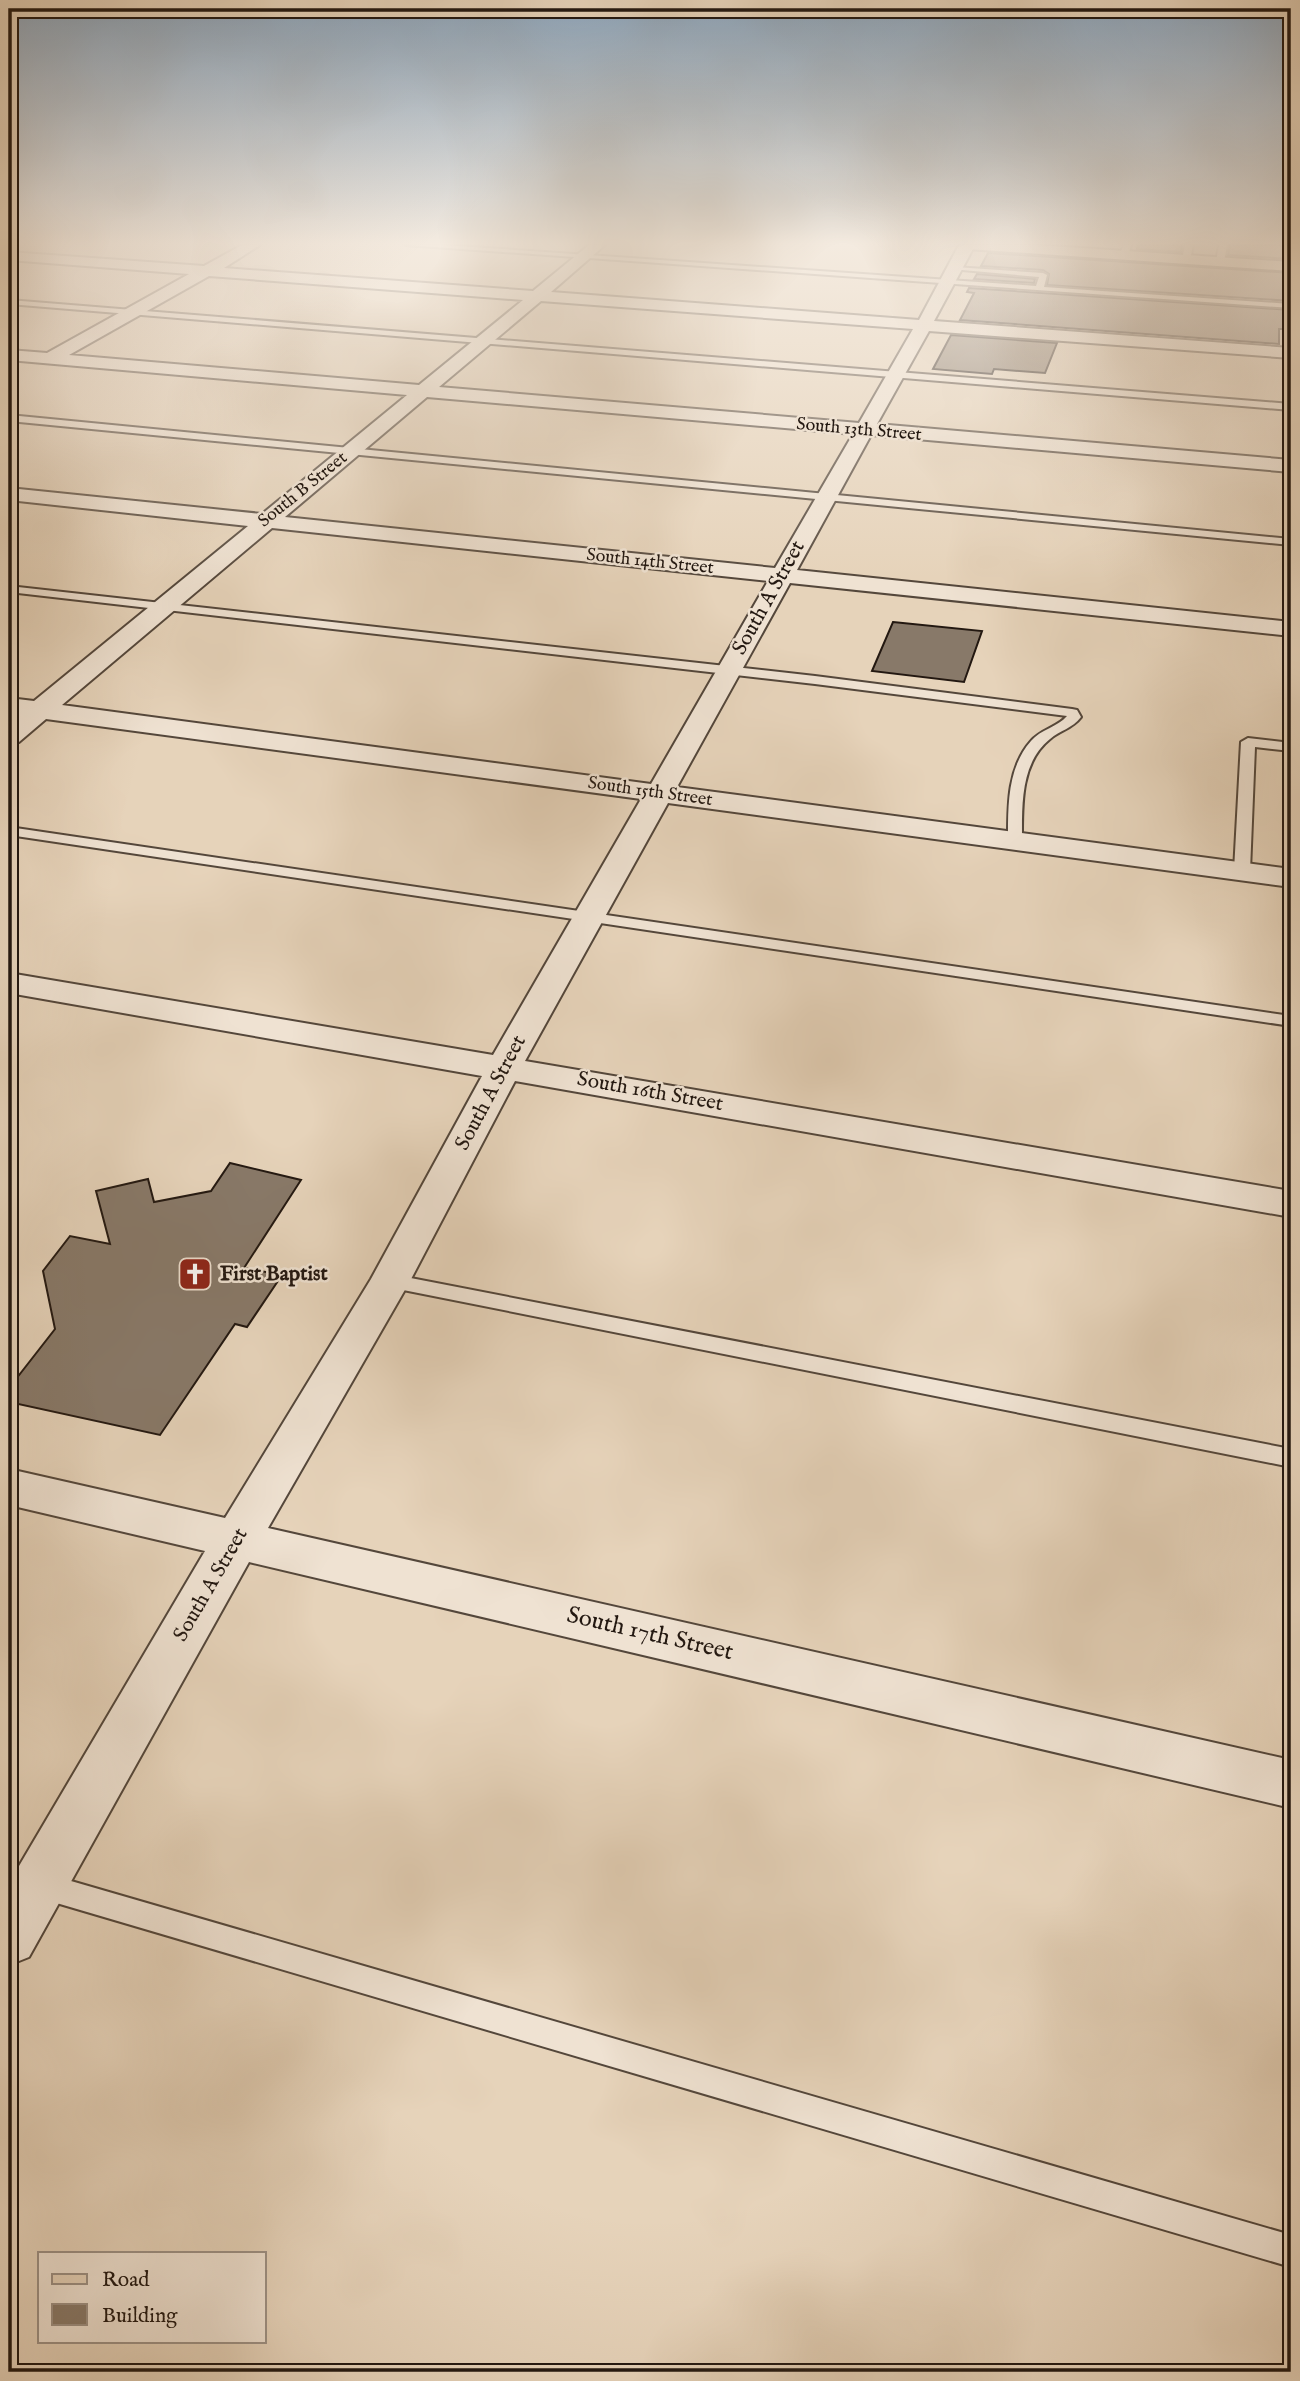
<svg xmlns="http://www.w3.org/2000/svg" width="1300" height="2381" viewBox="0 0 1300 2381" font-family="'IM FELL English',serif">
	<rect width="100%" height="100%" fill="#e6d3ba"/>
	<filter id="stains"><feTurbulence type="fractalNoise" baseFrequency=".00286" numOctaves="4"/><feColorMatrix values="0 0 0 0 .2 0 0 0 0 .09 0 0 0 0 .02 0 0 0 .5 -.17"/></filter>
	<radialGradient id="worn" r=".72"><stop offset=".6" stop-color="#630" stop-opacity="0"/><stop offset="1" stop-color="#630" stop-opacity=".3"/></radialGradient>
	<g fill="#887969" stroke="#231811" stroke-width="2">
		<path d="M 1138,245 L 1182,245 L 1181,252 L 1137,249 Z"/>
		<path d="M 1230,245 L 1291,245 L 1291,259 L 1228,255 Z"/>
		<path d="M 988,253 L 1291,273 L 1291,301 L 1047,285 L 1049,274 L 1043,270 L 981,266 Z"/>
		<path d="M 977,274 L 1035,279 L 1034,283 L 974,279 Z"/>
		<path d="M 969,288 L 1291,310 L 1291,329 L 1279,329 L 1279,344 L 960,320 L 974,293 L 967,292 Z"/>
		<path d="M 951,335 L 1057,343 L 1045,373 L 994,369 L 992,374 L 933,369 Z"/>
		<path d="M 893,622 L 982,631 L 964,682 L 872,671 Z"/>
		<path d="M 230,1163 L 301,1180 L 244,1268 L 282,1275 L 247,1327 L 235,1324 L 160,1435 L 9,1402 L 9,1388 L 55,1329 L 43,1271 L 70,1236 L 110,1244 L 96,1191 L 148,1179 L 154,1202 L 211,1191 Z"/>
	</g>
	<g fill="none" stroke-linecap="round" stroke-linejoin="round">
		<defs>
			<g id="service">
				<path d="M 406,245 L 444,245 L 1036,286 L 1039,277 L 951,269 L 955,267 L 1043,273 L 1047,275 L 1044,287 L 1291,304 L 1291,308 Z"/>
				<path d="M 1123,245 L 1131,245 L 1128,256 L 1124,258 L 1120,256 Z"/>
				<path d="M 1185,245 L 1193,245 L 1190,260 L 1186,262 L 1182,260 Z"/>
				<path d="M 1219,245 L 1227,245 L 1224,262 L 1220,264 L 1216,262 Z"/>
				<path d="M 9,300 L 1291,404 L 1291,410 L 9,304 Z"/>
				<path d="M 9,415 L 1291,539 L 1291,545 L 9,421 Z"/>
				<path d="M 9,586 L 815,676 L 1072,709 L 1077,710 L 1081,717 C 1072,729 1060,730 1050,739 C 1020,763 1022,806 1022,841 L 1015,845 L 1008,841 C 1008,807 1007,768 1031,741 C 1041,729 1058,727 1067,716 L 815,684 L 9,592 Z"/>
				<path d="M 1248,738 L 1291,743 L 1291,751 L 1255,747 L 1250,871 L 1242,876 L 1234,871 L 1241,742 Z"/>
				<path d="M 9,827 L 1291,1016 L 1291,1026 L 9,835 Z"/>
				<path d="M 390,1274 L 1291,1449 L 1291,1467 L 383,1286 L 380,1281 L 383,1276 Z"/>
				<path d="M 9,1863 L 1291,2235 L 1291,2267 L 9,1889 Z"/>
			</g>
			<path id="minor" d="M 242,245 L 260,245 L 224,268 L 533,291 L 589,245 L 605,245 L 551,292 L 919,320 L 959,245 L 975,245 L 934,321 L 1291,348 L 1291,358 L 929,331 L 877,424 L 1291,460 L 1291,472 L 871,435 L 797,570 L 1291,622 L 1291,636 L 790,583 L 677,787 L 1291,869 L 1291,887 L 668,803 L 525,1061 L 1291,1191 L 1291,1217 L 515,1081 L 410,1281 L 268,1528 L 1291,1760 L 1291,1808 L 249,1562 L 29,1957 L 9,1965 L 9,1883 L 205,1551 L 9,1505 L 9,1469 L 225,1518 L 371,1279 L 482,1076 L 9,993 L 9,973 L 493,1055 L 641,799 L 46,719 L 19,742 L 9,744 L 9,723 L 18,715 L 9,714 L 9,698 L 34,701 L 248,526 L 9,500 L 9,488 L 262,514 L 407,395 L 9,360 L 9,350 L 47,353 L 189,274 L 9,260 L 9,252 L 204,266 ZM 209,276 L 523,300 L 419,385 L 69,355 ZM 541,301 L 913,329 L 859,423 L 439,387 ZM 427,397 L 853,434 L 775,568 L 285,517 ZM 272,528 L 768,581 L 651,784 L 62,705 Z"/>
			<path id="primary" d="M 961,245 L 1037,245 L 1291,262 L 1291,271 L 968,249 Z"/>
		</defs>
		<use href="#service" stroke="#54473b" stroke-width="4"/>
		<use href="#minor" stroke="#54473b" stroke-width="4"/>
		<use href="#primary" stroke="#231811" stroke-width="4"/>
		<use href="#service" fill="#efe2d2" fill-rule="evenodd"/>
		<use href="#minor" fill="#efe2d2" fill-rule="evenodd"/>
		<use href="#primary" fill="#e6d3ba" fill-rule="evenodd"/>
	</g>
	<linearGradient id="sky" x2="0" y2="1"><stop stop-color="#8da7bf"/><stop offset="0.42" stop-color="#f4ebe0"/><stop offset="1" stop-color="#f4ebe0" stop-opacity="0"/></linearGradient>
	<rect width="1300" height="579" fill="url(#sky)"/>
	<defs>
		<symbol id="church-square" viewBox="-11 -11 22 22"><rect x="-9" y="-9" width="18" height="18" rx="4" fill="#8f2418" stroke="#efe2d2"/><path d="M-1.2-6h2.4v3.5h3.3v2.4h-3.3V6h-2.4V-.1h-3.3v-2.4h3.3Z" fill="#fff"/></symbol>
	</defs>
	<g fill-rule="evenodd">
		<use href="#church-square" x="176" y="1255" width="38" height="38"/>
	</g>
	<g text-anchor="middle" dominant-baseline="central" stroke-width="5" stroke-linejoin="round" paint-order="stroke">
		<g font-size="18" fill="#231811" stroke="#efe2d2">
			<text transform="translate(859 430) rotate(5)">South 13th Street</text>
			<text transform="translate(303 490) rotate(-39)">South B Street</text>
			<text transform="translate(650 562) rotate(6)">South 14th Street</text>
			<text transform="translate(650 792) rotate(8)">South 15th Street</text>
		</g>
		<g font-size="21" fill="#231811" stroke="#efe2d2">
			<text transform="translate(769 598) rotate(-61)">South A Street</text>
			<text transform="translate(650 1092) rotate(10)">South 16th Street</text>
			<text transform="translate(491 1093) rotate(-62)">South A Street</text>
			<text transform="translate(211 1585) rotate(-60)">South A Street</text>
		</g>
		<g font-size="21" font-weight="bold" fill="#231811" stroke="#efe2d2" text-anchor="start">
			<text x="220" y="1274">First Baptist</text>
		</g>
		<g font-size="24" fill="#231811" stroke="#efe2d2">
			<text transform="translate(650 1634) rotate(13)">South 17th Street</text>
		</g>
	</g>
	<rect width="1300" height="2381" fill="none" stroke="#e6d3ba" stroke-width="35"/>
	<rect x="10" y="10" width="1279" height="2360" fill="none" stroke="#231811" stroke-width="3.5"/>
	<rect x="18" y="18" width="1265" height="2346" fill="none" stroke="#231811" stroke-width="2"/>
	<rect x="38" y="2252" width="228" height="91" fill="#efe2d2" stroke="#9d9185" stroke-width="2"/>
	<rect x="52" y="2274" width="35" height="10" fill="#e6d3ba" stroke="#9d9185" stroke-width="2"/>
	<text x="102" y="2286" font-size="21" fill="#231811">Road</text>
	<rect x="52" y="2304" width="35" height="21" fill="#887969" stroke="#9d9185" stroke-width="2"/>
	<text x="102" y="2322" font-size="21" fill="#231811">Building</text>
	<rect width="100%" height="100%" filter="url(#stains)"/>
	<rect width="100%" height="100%" fill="url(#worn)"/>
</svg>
